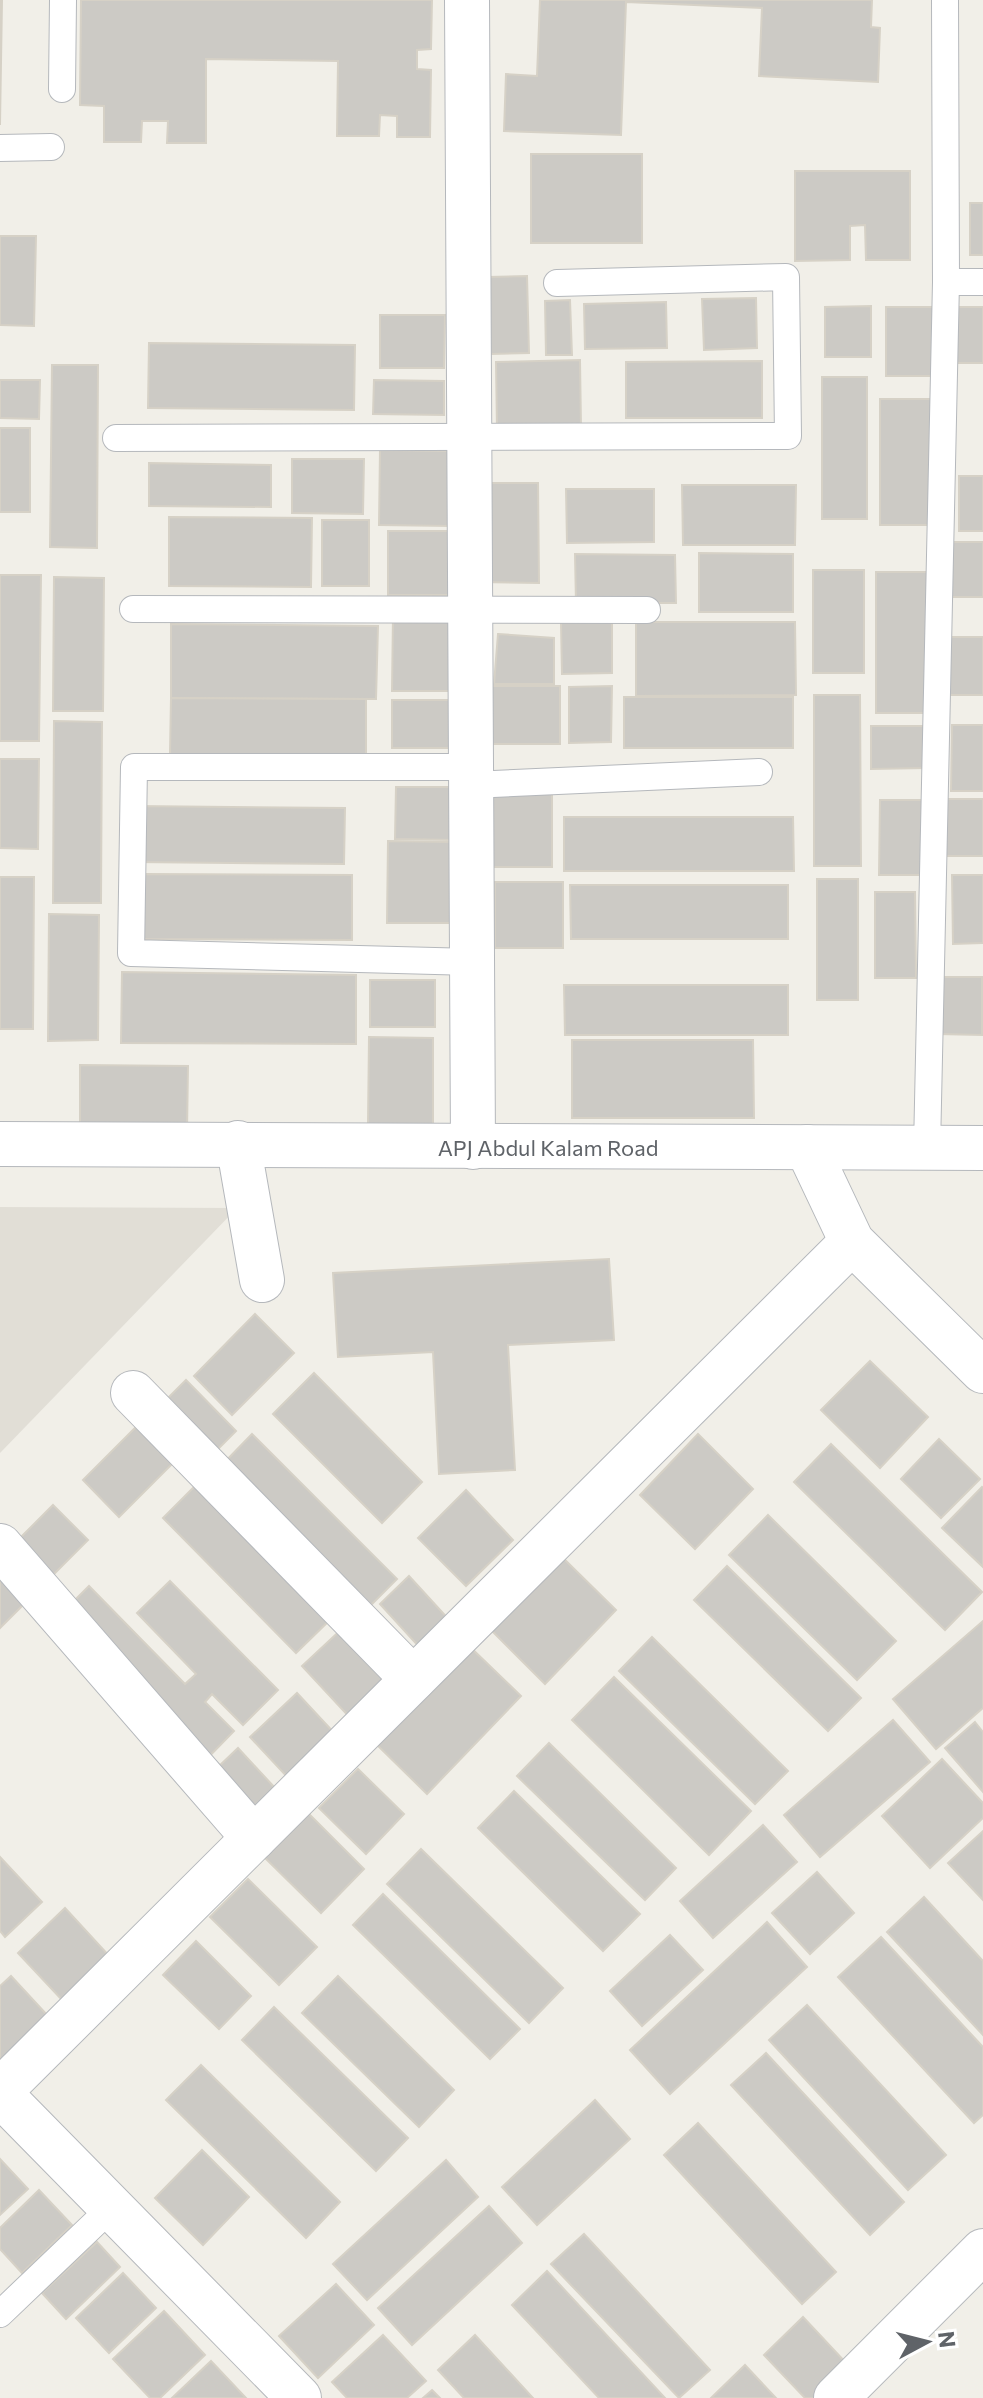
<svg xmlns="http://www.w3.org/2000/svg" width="983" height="2398" viewBox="0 0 983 2398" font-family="Commissioner,sans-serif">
	<rect width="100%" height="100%" fill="#f1efe8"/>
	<path fill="#e1ded6" d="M 0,1207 L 237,1208 L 0,1453 Z"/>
	<g fill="#cccac5" stroke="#d6d1c6" stroke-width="2">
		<path d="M 0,0 L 2,0 L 0,125 Z"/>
		<path d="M 81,0 L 432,0 L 431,49 L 417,50 L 417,69 L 431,70 L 430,137 L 397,137 L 397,116 L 380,115 L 379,136 L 337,136 L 338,61 L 206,59 L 206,143 L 167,143 L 168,121 L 142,121 L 141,142 L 104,142 L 104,106 L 80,105 Z"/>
		<path d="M 540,0 L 872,0 L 871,27 L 880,28 L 878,82 L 759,76 L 762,8 L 626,2 L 621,135 L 504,131 L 506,74 L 537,76 Z"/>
		<rect x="531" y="154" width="111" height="89"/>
		<path d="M 795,171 L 910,171 L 910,260 L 866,260 L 865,225 L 850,226 L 850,260 L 795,261 Z"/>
		<rect x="970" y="203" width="13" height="52"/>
		<path d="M 0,236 L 36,236 L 34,326 L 0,325 Z"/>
		<path d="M 527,276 L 529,353 L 491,354 L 489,277 Z"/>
		<path d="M 756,298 L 757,348 L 704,350 L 702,299 Z"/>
		<path d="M 570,300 L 572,355 L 546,355 L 545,301 Z"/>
		<path d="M 666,302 L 667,348 L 585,349 L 584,304 Z"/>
		<path d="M 871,306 L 871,357 L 825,357 L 825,307 Z"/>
		<path d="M 886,307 L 936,307 L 935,376 L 886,376 Z"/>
		<rect x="946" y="307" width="37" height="56"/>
		<path d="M 380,315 L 445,315 L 444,368 L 380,368 Z"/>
		<path d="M 149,343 L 355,345 L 354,410 L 148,408 Z"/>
		<path d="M 580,360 L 581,428 L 497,429 L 496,362 Z"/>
		<path d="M 762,361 L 762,418 L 626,418 L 626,362 Z"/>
		<path d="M 52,365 L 98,365 L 97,548 L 50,547 Z"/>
		<rect x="822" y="377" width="45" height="142"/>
		<path d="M 0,380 L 40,380 L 39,419 L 0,418 Z"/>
		<path d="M 374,380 L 444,381 L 444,415 L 373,414 Z"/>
		<rect x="880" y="399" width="53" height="126"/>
		<rect x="0" y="428" width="30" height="84"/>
		<path d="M 380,450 L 452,451 L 451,526 L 379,525 Z"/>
		<path d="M 292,459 L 364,459 L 363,514 L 292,513 Z"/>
		<path d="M 149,463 L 271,465 L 271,507 L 149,506 Z"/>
		<rect x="959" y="476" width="24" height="55"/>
		<path d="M 476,483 L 538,483 L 539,583 L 477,582 Z"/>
		<path d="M 682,485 L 796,485 L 795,545 L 683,545 Z"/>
		<path d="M 566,489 L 654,489 L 654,542 L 567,543 Z"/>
		<path d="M 169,517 L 312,518 L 311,587 L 169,586 Z"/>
		<rect x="322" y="520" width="47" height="66"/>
		<rect x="388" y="531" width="66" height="64"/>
		<rect x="949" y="542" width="34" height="55"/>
		<path d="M 699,553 L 793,554 L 793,612 L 699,612 Z"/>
		<path d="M 575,554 L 675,555 L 676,603 L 576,603 Z"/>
		<rect x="813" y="570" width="51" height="103"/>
		<rect x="876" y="572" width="52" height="141"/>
		<path d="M 0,575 L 41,575 L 39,741 L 0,741 Z"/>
		<path d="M 54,577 L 104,578 L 103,711 L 53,711 Z"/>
		<path d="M 393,615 L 455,615 L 454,691 L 392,691 Z"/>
		<path d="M 636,622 L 795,622 L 796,695 L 636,696 Z"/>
		<path d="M 561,623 L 612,623 L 612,673 L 562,674 Z"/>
		<path d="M 171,624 L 378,626 L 376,699 L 171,698 Z"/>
		<path d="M 498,634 L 554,638 L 554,684 L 494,684 Z"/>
		<rect x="947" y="637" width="36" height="58"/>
		<rect x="488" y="686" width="72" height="58"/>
		<path d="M 612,686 L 611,742 L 569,743 L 569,687 Z"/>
		<path d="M 814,695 L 860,695 L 861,866 L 814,866 Z"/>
		<rect x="624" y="697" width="169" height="51"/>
		<path d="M 171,698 L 366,699 L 366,755 L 170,754 Z"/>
		<path d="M 392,700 L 455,700 L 454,748 L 392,748 Z"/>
		<path d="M 54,721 L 102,722 L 101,903 L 53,903 Z"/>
		<path d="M 952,725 L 983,725 L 983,791 L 951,791 Z"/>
		<path d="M 871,726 L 927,726 L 927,768 L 871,769 Z"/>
		<path d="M 0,759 L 39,759 L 38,849 L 0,848 Z"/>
		<path d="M 396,787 L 454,787 L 454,840 L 395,839 Z"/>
		<rect x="493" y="790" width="59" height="77"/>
		<path d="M 945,799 L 983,799 L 983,856 L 946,856 Z"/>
		<path d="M 880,800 L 927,800 L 926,875 L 879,875 Z"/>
		<path d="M 135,806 L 345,808 L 344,864 L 134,862 Z"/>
		<path d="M 564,817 L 793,817 L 794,871 L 564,871 Z"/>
		<path d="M 388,841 L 454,842 L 453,923 L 387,923 Z"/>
		<path d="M 144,874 L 352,875 L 352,940 L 143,939 Z"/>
		<path d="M 952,875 L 983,875 L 983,943 L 953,944 Z"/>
		<path d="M 0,877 L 34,877 L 33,1029 L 0,1029 Z"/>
		<rect x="817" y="879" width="41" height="121"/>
		<rect x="495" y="882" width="68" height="66"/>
		<path d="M 570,885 L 788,885 L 788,939 L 571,939 Z"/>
		<path d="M 875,892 L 915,892 L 916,978 L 875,978 Z"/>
		<path d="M 49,914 L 99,915 L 98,1040 L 48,1041 Z"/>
		<path d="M 122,972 L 356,975 L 356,1044 L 121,1043 Z"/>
		<path d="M 938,977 L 982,977 L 982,1035 L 938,1034 Z"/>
		<rect x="370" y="980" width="65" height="47"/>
		<path d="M 564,985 L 788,985 L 788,1035 L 565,1035 Z"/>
		<path d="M 369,1037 L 433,1038 L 433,1125 L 368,1125 Z"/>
		<path d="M 572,1040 L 753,1040 L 754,1118 L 572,1118 Z"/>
		<path d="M 80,1065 L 188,1066 L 187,1131 L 80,1130 Z"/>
		<path d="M 609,1259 L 614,1340 L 508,1345 L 515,1470 L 439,1474 L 433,1352 L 338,1357 L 333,1273 Z"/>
		<path d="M 255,1314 L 294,1353 L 232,1415 L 194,1376 Z"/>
		<path d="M 870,1361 L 928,1417 L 880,1468 L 821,1410 Z"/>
		<path d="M 314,1373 L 422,1482 L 382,1523 L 273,1414 Z"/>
		<path d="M 186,1380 L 236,1431 L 207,1460 L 157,1409 Z"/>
		<path d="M 146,1417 L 182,1454 L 119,1517 L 83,1480 Z"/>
		<path d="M 252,1434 L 397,1579 L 360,1616 L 216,1471 Z"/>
		<path d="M 698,1434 L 753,1489 L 695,1549 L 640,1495 Z"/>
		<path d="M 939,1439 L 980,1479 L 941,1518 L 901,1479 Z"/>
		<path d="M 831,1444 L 982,1592 L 945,1630 L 794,1482 Z"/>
		<path d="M 199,1482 L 333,1617 L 296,1653 L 163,1518 Z"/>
		<path d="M 982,1487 L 983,1488 L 983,1567 L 942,1528 Z"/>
		<path d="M 466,1490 L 513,1540 L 466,1586 L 418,1538 Z"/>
		<path d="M 53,1505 L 88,1540 L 0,1628 L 0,1558 Z"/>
		<path d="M 768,1515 L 896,1641 L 857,1680 L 729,1555 Z"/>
		<path d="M 559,1554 L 616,1610 L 545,1684 L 488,1627 Z"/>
		<path d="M 727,1566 L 861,1698 L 828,1731 L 694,1600 Z"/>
		<path d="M 409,1576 L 452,1623 L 423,1651 L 380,1604 Z"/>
		<path d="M 170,1581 L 278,1690 L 243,1725 L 212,1694 L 205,1702 L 234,1731 L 194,1772 L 49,1626 L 89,1586 L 185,1684 L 196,1674 L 137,1613 Z"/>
		<path d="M 983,1621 L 983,1708 L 936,1749 L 893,1699 Z"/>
		<path d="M 344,1627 L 396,1683 L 355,1723 L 302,1666 Z"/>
		<path d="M 652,1637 L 788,1771 L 755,1804 L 619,1671 Z"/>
		<path d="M 466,1643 L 521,1696 L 427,1794 L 372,1740 Z"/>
		<path d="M 614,1677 L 751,1811 L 709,1855 L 572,1720 Z"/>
		<path d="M 297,1693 L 338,1737 L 291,1781 L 250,1737 Z"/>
		<path d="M 893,1720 L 930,1762 L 820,1857 L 784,1815 Z"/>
		<path d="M 975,1722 L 983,1732 L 983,1792 L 945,1748 Z"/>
		<path d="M 549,1743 L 676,1868 L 645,1900 L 517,1776 Z"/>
		<path d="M 238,1748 L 276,1789 L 231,1830 L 194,1790 Z"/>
		<path d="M 942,1759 L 983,1803 L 983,1818 L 930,1868 L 882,1816 Z"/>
		<path d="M 358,1769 L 404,1814 L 366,1854 L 319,1808 Z"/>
		<path d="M 514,1791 L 640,1914 L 603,1951 L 478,1828 Z"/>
		<path d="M 306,1811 L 364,1869 L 321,1913 L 263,1856 Z"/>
		<path d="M 763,1825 L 797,1862 L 713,1938 L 680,1901 Z"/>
		<path d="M 983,1831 L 983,1900 L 948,1863 Z"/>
		<path d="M 421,1849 L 563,1988 L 529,2023 L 387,1884 Z"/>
		<path d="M 0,1857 L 42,1902 L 5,1937 L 0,1931 Z"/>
		<path d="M 817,1872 L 854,1913 L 810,1954 L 772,1913 Z"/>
		<path d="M 248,1879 L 317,1947 L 279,1985 L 210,1917 Z"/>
		<path d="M 383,1894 L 520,2029 L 490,2059 L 353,1925 Z"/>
		<path d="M 924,1897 L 983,1961 L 983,2035 L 887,1932 Z"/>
		<path d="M 65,1908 L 111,1958 L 64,2002 L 18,1953 Z"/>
		<path d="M 767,1922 L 807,1967 L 670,2094 L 630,2050 Z"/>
		<path d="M 670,1935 L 703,1970 L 642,2026 L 610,1991 Z"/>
		<path d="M 881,1937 L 983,2047 L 983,2115 L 974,2123 L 838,1977 Z"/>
		<path d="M 196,1941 L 251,1996 L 219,2029 L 163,1975 Z"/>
		<path d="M 11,1976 L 61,2030 L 14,2074 L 0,2059 L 0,1986 Z"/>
		<path d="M 338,1976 L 454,2090 L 419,2127 L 302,2013 Z"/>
		<path d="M 807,2005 L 946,2155 L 908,2190 L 769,2040 Z"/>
		<path d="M 274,2007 L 408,2138 L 376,2171 L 242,2040 Z"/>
		<path d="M 766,2053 L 904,2202 L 870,2235 L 731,2085 Z"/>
		<path d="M 201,2065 L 340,2202 L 306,2238 L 166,2100 Z"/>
		<path d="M 595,2100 L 630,2139 L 537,2225 L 502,2187 Z"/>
		<path d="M 698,2123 L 836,2272 L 802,2304 L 664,2155 Z"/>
		<path d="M 202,2150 L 249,2197 L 203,2245 L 155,2198 Z"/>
		<path d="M 0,2159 L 28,2189 L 0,2215 Z"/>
		<path d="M 446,2160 L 478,2197 L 367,2300 L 333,2264 Z"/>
		<path d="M 39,2190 L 72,2225 L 22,2273 L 0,2249 L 0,2228 Z"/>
		<path d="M 489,2206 L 522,2243 L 412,2345 L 378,2308 Z"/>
		<path d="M 584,2234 L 710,2370 L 679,2398 L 551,2264 Z"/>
		<path d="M 97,2242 L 120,2267 L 66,2319 L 42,2293 Z"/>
		<path d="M 547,2271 L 665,2398 L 599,2398 L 512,2305 Z"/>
		<path d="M 123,2273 L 156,2308 L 109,2353 L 76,2318 Z"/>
		<path d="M 336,2284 L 374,2325 L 318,2378 L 279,2336 Z"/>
		<path d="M 164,2311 L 205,2355 L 160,2398 L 150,2398 L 113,2359 Z"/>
		<path d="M 803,2317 L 848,2365 L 815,2398 L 805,2398 L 764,2355 Z"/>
		<path d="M 383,2335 L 426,2381 L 407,2398 L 347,2398 L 332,2382 Z"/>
		<path d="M 475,2335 L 533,2398 L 464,2398 L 438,2370 Z"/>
		<path d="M 211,2361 L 246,2398 L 172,2398 Z"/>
		<path d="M 745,2365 L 776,2398 L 711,2398 Z"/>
		<path d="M 432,2390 L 440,2398 L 423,2398 Z"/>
	</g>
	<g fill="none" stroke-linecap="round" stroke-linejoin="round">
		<defs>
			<g id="service">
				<path d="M 62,89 L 63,0"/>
				<path d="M 0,148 L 51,147"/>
				<path d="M 946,282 L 983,282"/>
				<path d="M 116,438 L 788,436 L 786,277 L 557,283"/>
				<path d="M 133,609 L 647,610"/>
				<path d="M 471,767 L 134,767 L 131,953 L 473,962"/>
				<path d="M 471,785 L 759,772"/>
				<path d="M 927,1148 L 946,282 L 945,0"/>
				<path d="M 0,2314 L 112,2207"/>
			</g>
			<g id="minor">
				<path d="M 467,0 L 473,1147"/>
				<path d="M 238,1143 L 262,1280"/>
				<path d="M 0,1144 L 983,1148"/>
				<path d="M 807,1147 L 852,1242 L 983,1371"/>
				<path d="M 133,1393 L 413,1679"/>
				<path d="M 0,1546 L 254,1838"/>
				<path d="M 0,2091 L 852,1242"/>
				<path d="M 0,2094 L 299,2398"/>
				<path d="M 836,2398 L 983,2251"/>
			</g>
		</defs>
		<use href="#service" stroke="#b5b8bc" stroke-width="28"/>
		<use href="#minor" stroke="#b5b8bc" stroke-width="46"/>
		<use href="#service" stroke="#fff" stroke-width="26"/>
		<use href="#minor" stroke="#fff" stroke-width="44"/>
	</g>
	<g text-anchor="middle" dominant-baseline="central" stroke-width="6" stroke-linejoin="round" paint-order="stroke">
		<g font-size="22" fill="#5f6368" stroke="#fff">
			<text x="548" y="1147">APJ Abdul Kalam Road</text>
		</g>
	</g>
	<g transform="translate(927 2342) rotate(83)" stroke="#ffffff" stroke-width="6" paint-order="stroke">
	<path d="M0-6L14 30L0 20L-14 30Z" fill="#5f6368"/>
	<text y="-12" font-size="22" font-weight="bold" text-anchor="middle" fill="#5f6368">N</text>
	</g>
</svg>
